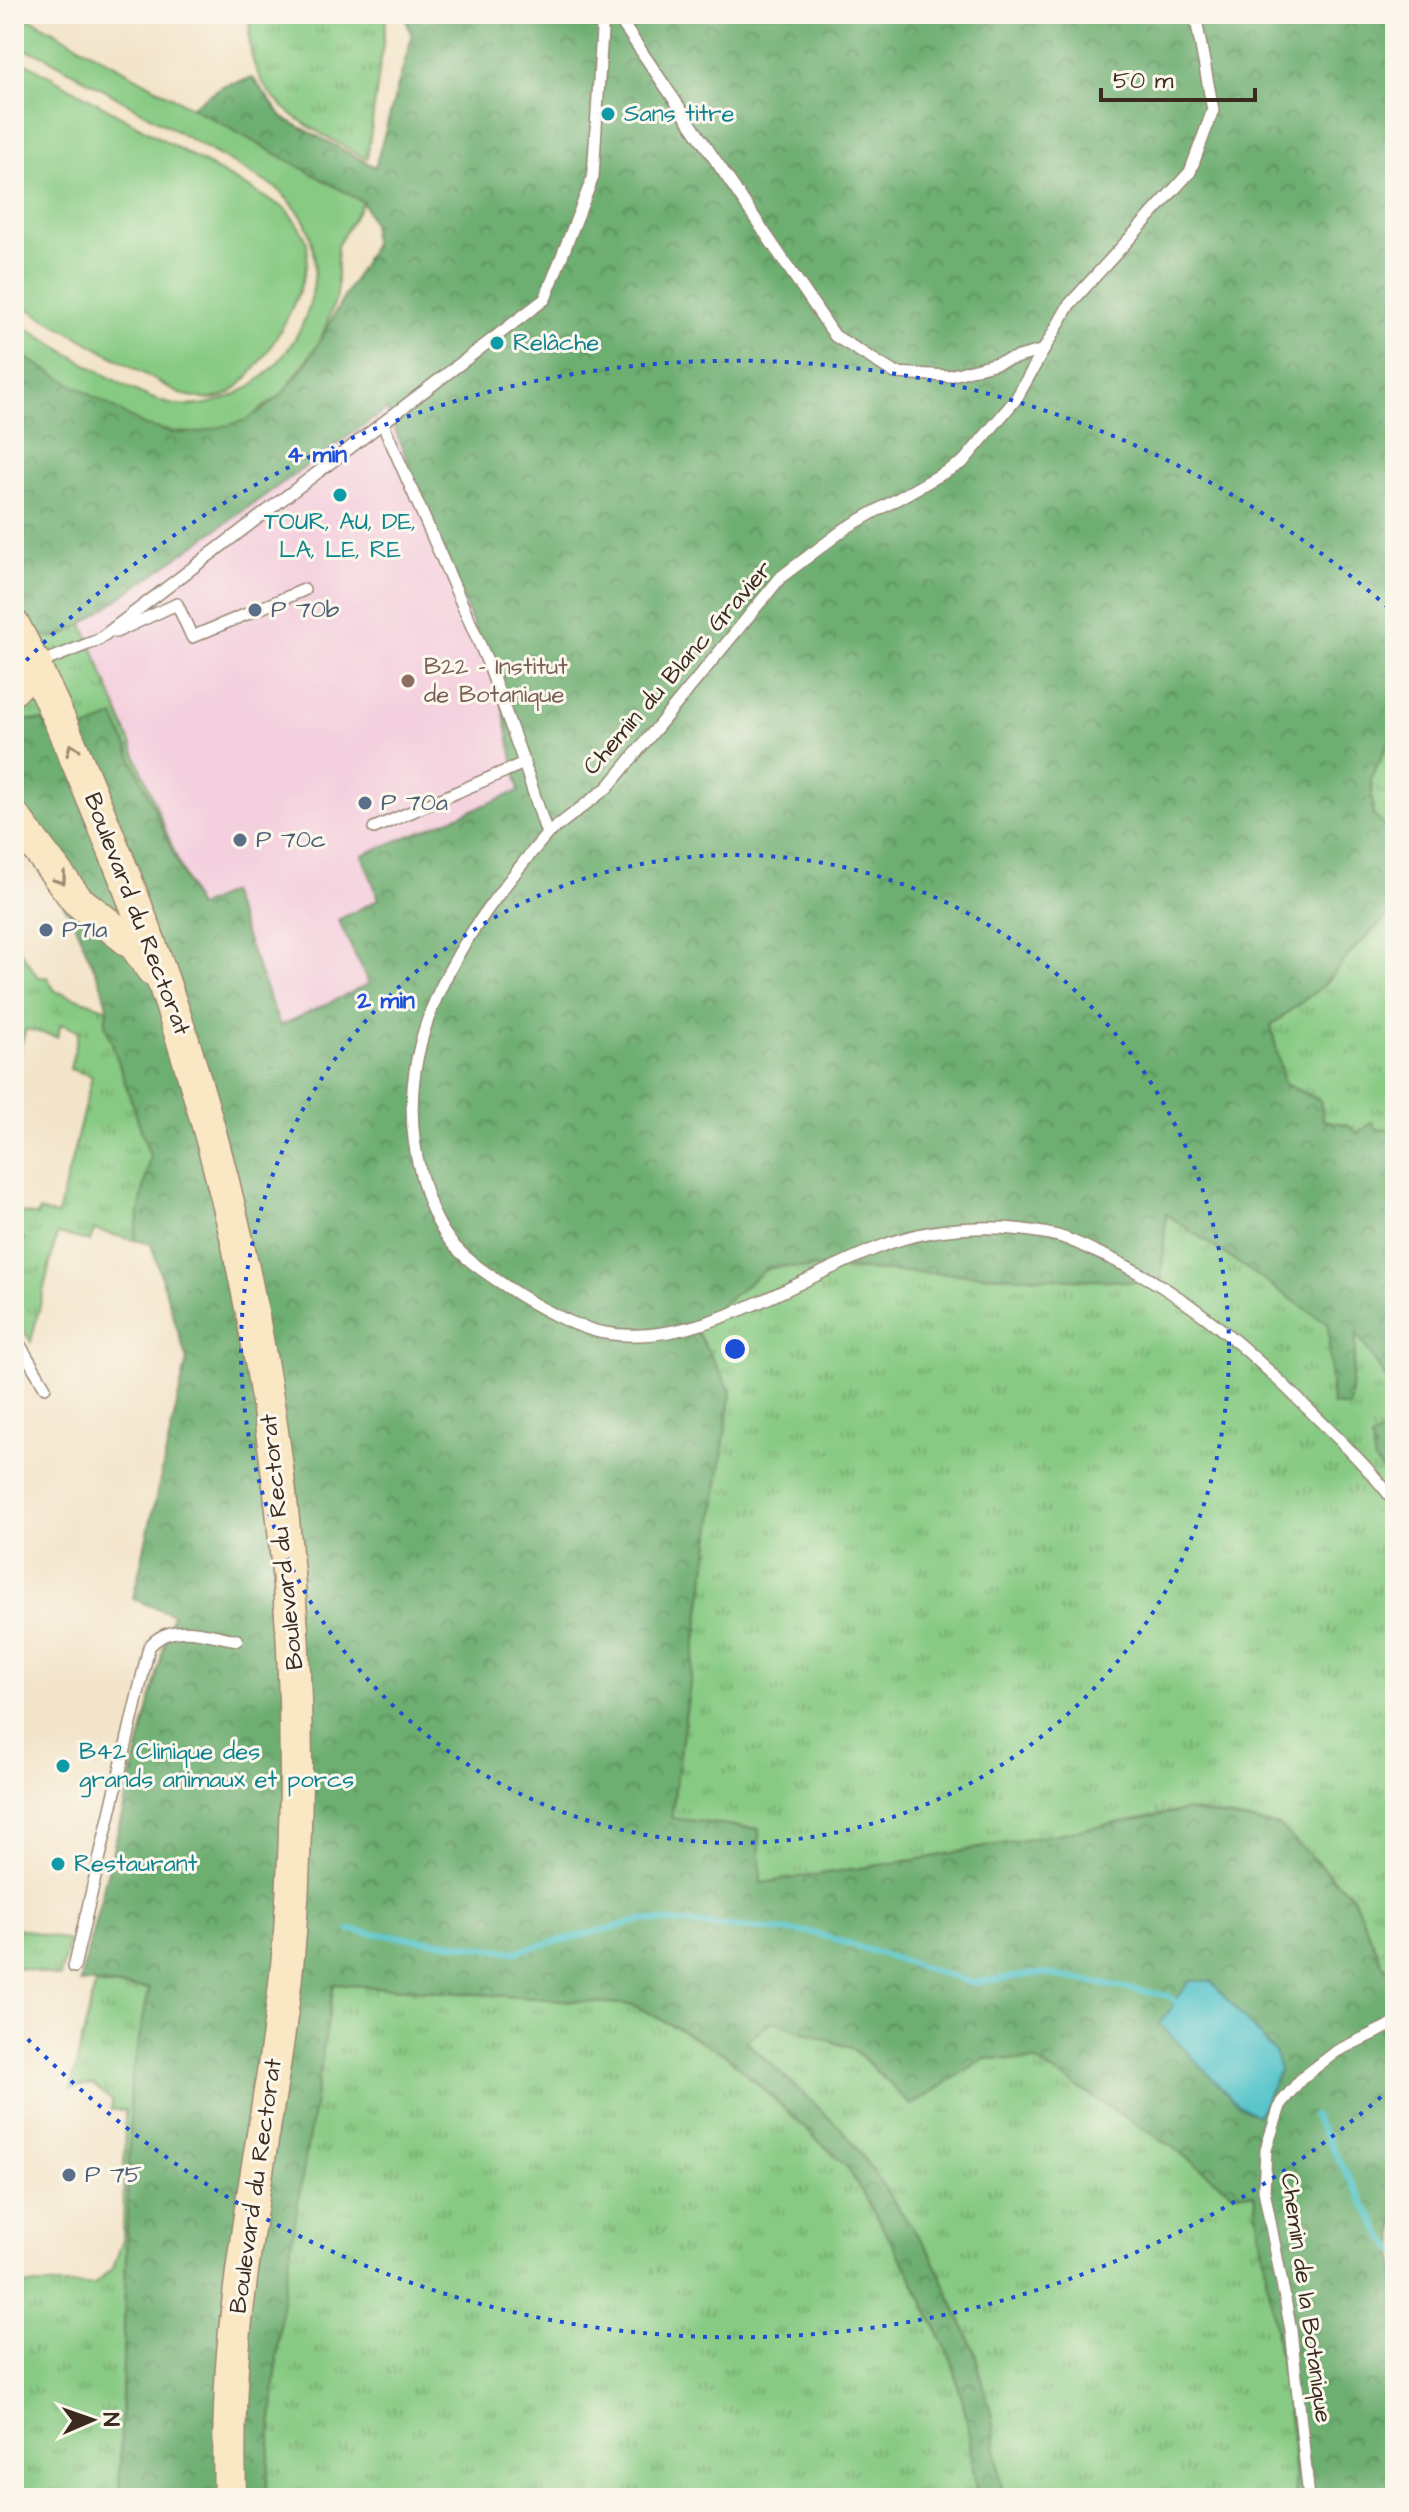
<svg xmlns="http://www.w3.org/2000/svg" width="1409" height="2512" viewBox="0 0 1409 2512" font-family="'Architects Daughter',sans-serif">
	<defs>
		<pattern id="grass-tufts" width="24" height="20" patternUnits="userSpaceOnUse" patternTransform="scale(2)"><rect width="24" height="20" fill="#87ca83"/><path d="M3 7l-1-3M5 7V3M7 7l1-3M15 17l-1-3M17 17v-4M19 17l1-3" fill="none" stroke="#70a46b"/></pattern>
		<pattern id="forest-crowns" width="20" height="18" patternUnits="userSpaceOnUse" patternTransform="scale(2)"><rect width="20" height="18" fill="#6dae71"/><path d="M2 6a3 3 0 1 1 6 0M12 15a3 3 0 1 1 6 0" fill="none" stroke="#5b8e5c"/></pattern>
	</defs>
	<rect width="100%" height="100%" fill="#fbf7ec"/>
	<filter id="ink" filterUnits="userSpaceOnUse"><feTurbulence type="fractalNoise" baseFrequency=".0125" numOctaves="2"/><feDisplacementMap in="SourceGraphic" scale="16" xChannelSelector="R" yChannelSelector="G"/><feConvolveMatrix kernelMatrix="1 2 1 2 8 2 1 2 1" color-interpolation-filters="sRGB"/></filter>
	<filter id="wash" filterUnits="userSpaceOnUse"><feTurbulence type="fractalNoise" baseFrequency=".006" numOctaves="4" result="noise"/><feDisplacementMap in="SourceGraphic" scale="32" xChannelSelector="R" yChannelSelector="G"/><feGaussianBlur stdDeviation="1.8" result="paint"/><feColorMatrix in="noise" values="0 0 0 0 0 0 0 0 0 0 0 0 0 0 0 0 0 1.4 0 .05"/><feComposite in="paint" operator="in"/></filter>
	<g filter="url(#wash)">
		<rect width="100%" height="100%" fill="#f3e4c9"/>
		<path fill="#f4cfde" d="M 387,409 L 500,693 L 520,791 L 362,855 L 379,900 L 338,920 L 369,984 L 279,1026 L 229,893 L 197,908 L 83,624 Z"/>
		<g fill="url(#grass-tufts)" stroke="#617a50" stroke-width="2">
			<path d="M 251,14 L 387,14 L 367,159 C 306,125 238,98 251,14 Z"/>
			<path d="M 14,595 L 32,629 L 59,638 L 83,624 L 197,908 L 114,717 L 58,742 L 43,721 L 14,719 Z"/>
			<path d="M 1395,730 L 1395,834 L 1393,834 L 1373,815 L 1371,778 Z"/>
			<path d="M 1395,909 L 1395,1130 L 1376,1129 L 1358,1134 L 1348,1125 L 1323,1120 L 1320,1100 L 1284,1084 L 1271,1025 L 1324,985 L 1353,950 Z"/>
			<path d="M 14,942 L 38,977 L 47,977 L 55,991 L 108,1009 L 105,1023 L 150,1156 L 134,1240 L 94,1230 L 90,1241 L 57,1234 L 31,1342 L 14,1316 L 14,1283 L 24,1239 L 14,1236 L 14,1211 L 37,1216 L 39,1211 L 58,1215 L 92,1076 L 70,1069 L 79,1031 L 61,1024 L 57,1037 L 26,1029 L 19,1051 L 14,1050 Z"/>
			<path d="M 1166,1213 L 1329,1324 L 1349,1406 L 1357,1333 C 1394,1391 1409,1396 1375,1462 L 1395,1483 L 1395,1968 L 1384,1967 L 1353,1897 L 1279,1826 L 1187,1810 L 926,1858 L 760,1884 L 671,1819 L 731,1391 L 694,1327 L 765,1270 L 777,1266 L 1161,1283 Z"/>
			<path d="M 17,1928 L 69,1941 L 60,1977 L 14,1966 Z"/>
			<path d="M 333,1984 L 634,2005 L 725,2054 L 847,2167 L 909,2272 L 952,2361 L 967,2419 L 977,2498 L 266,2498 L 281,2306 Z"/>
			<path d="M 95,1985 L 150,1989 L 131,2081 L 119,2498 L 14,2498 L 14,2285 L 94,2285 L 113,2268 L 123,2240 L 125,2110 L 111,2110 L 111,2100 L 92,2084 L 71,2088 Z"/>
			<path d="M 773,2021 L 853,2049 L 911,2105 L 985,2058 L 1036,2061 L 1170,2145 L 1232,2192 L 1254,2194 L 1293,2442 L 1295,2498 L 1003,2498 L 991,2413 L 974,2350 L 931,2254 L 745,2041 Z"/>
		</g>
		<g fill="url(#forest-crowns)" stroke="#546c48" stroke-width="2">
			<path d="M 404,14 L 1395,14 L 1395,730 L 1371,778 L 1373,815 L 1395,834 L 1395,909 L 1353,950 L 1324,985 L 1271,1025 L 1284,1084 L 1320,1100 L 1323,1120 L 1348,1125 L 1358,1134 L 1372,1122 L 1376,1129 L 1395,1130 L 1395,1392 L 1357,1334 L 1349,1407 L 1332,1405 L 1328,1324 L 1166,1214 L 1161,1283 L 777,1266 L 765,1270 L 694,1327 L 731,1391 L 671,1818 L 759,1829 L 761,1883 L 926,1858 L 1187,1810 L 1279,1826 L 1353,1897 L 1384,1967 L 1395,1968 L 1395,1996 L 1381,2030 L 1395,2023 L 1395,2498 L 1295,2498 L 1293,2441 L 1254,2194 L 1232,2192 L 1170,2145 L 1036,2061 L 985,2058 L 911,2105 L 853,2048 L 773,2021 L 746,2041 L 845,2132 L 931,2254 L 974,2350 L 991,2413 L 1003,2498 L 977,2498 L 967,2419 L 952,2361 L 909,2272 L 847,2167 L 725,2054 L 634,2005 L 334,1984 L 281,2306 L 266,2498 L 119,2498 L 131,2081 L 149,1989 L 80,1982 L 172,1614 L 133,1599 L 187,1360 L 151,1244 L 134,1240 L 150,1156 L 105,1023 L 108,1009 L 100,981 L 72,918 L 14,827 L 14,719 L 43,721 L 58,742 L 114,716 L 197,908 L 229,892 L 280,1026 L 369,984 L 338,920 L 379,899 L 362,855 L 519,791 L 500,693 L 387,409 L 83,624 C 39,650 35,635 14,595 L 14,351 L 144,425 L 173,433 L 197,433 L 259,412 L 282,394 L 305,366 L 373,246 L 372,223 L 363,202 L 191,107 L 224,85 L 253,78 L 283,118 L 375,167 L 412,36 Z"/>
			<path d="M 1395,1419 L 1395,1483 L 1375,1462 L 1371,1439 L 1393,1426 Z"/>
		</g>
		<g fill="#87ca83" stroke="#617a50" stroke-width="2">
			<path d="M 14,14 L 35,21 L 363,202 L 337,246 L 337,296 L 320,341 L 282,394 L 246,420 L 197,433 L 173,432 L 144,425 L 14,351 L 14,321 C 50,341 139,401 175,405 C 267,416 342,305 305,222 C 299,209 288,200 278,189 L 44,56 L 14,46 Z"/>
			<path d="M 14,56 L 286,209 C 292,218 303,230 306,240 C 318,277 261,376 228,394 C 212,403 197,398 180,394 L 14,301 Z"/>
		</g>
		<path fill="#57c5cb" stroke="#497874" stroke-width="2" d="M 1189,1981 L 1211,1981 L 1276,2054 L 1279,2071 L 1258,2116 L 1238,2105 L 1160,2024 Z"/>
		<g fill="none" stroke-linecap="round" stroke-linejoin="round">
			<g stroke="#57c5cb" stroke-width="6">
				<path d="M 349,1930 L 514,1952 L 643,1920 L 815,1933 L 972,1983 L 1042,1973 L 1169,1996 L 1181,2006"/>
				<path d="M 1313,2115 L 1384,2238 L 1395,2250"/>
			</g>
		</g>
	</g>
	<g filter="url(#ink)">
		<g fill="none" stroke-linecap="round" stroke-linejoin="round">
			<defs>
				<g id="service">
					<path d="M 616,14 L 835,336 L 895,373 L 949,376 L 1044,350"/>
					<path d="M 116,632 L 177,604 L 192,637 L 304,590"/>
					<path d="M 40,663 L 98,640 L 545,299 L 593,177 L 603,14"/>
					<path d="M 524,763 L 547,834 C 464,932 385,1040 421,1175 C 438,1238 454,1252 507,1287 C 532,1304 575,1328 605,1333 C 697,1349 798,1278 882,1246 C 934,1225 1004,1223 1058,1236 C 1070,1239 1083,1246 1094,1251 C 1177,1286 1242,1343 1305,1406 C 1337,1437 1368,1467 1395,1502"/>
					<path d="M 374,828 L 524,763 L 488,663 L 383,424"/>
					<path d="M 547,834 L 608,787 L 781,577 L 846,528 L 963,462 L 1016,399 L 1069,305 L 1190,172 L 1213,110 L 1195,14"/>
					<path d="M 14,1335 L 45,1387"/>
					<path d="M 74,1967 L 149,1647 C 170,1620 207,1635 237,1640"/>
					<path d="M 1309,2498 L 1291,2330 L 1264,2190 L 1266,2149 L 1281,2103 L 1302,2078 L 1337,2051 L 1395,2023"/>
				</g>
				<g id="secondary">
					<path d="M 14,626 C 49,691 77,760 105,828 C 251,1178 317,1553 290,1932 C 281,2054 253,2174 239,2296 C 230,2363 228,2430 230,2498"/>
					<path d="M 14,688 L 36,664"/>
					<path d="M 14,817 L 77,900 L 136,946 L 152,969"/>
				</g>
			</defs>
			<use href="#service" stroke="#978774" stroke-width="14"/>
			<use href="#secondary" stroke="#978774" stroke-width="35"/>
			<use href="#service" stroke="#fff" stroke-width="11"/>
			<use href="#secondary" stroke="#fae7c3" stroke-width="32"/>
		</g>
		<defs><path id="oneway-chevron" d="M-2-3.5L2.5 0L-2 3.5" fill="none" stroke-width="1.6" stroke-linecap="round" stroke-linejoin="round" transform="scale(2)"/></defs>
		<g stroke="#9a8870">
			<use href="#oneway-chevron" transform="translate(72 749) rotate(-113)"/>
			<use href="#oneway-chevron" transform="translate(61 879) rotate(53)"/>
		</g>
	</g>
	<g fill="none" stroke="#1d4ed8" stroke-width="4" stroke-dasharray="4 8">
		<circle cx="735" cy="1349" r="494"/>
		<path d="M1390 2089A988 988 0 0 1 18 2029M18 669A988 988 0 0 1 1390 609"/>
	</g>
	<g fill="#0f9aa8" stroke="#fbf7ec" stroke-width="3">
		<circle cx="608" cy="114" r="8"/>
		<circle cx="497" cy="343" r="8"/>
		<circle cx="340" cy="495" r="8"/>
		<circle cx="63" cy="1766" r="8"/>
		<circle cx="58" cy="1864" r="8"/>
	</g>
	<g fill="#5c6f8a" stroke="#fbf7ec" stroke-width="3">
		<circle cx="255" cy="610" r="8"/>
		<circle cx="365" cy="803" r="8"/>
		<circle cx="240" cy="840" r="8"/>
		<circle cx="46" cy="930" r="8"/>
		<circle cx="69" cy="2175" r="8"/>
	</g>
	<circle fill="#8d6e63" stroke="#fbf7ec" stroke-width="3" cx="408" cy="681" r="8"/>
	<g text-anchor="middle" dominant-baseline="central" stroke-width="6" stroke-linejoin="round" paint-order="stroke">
		<g font-size="24" fill="#0d838f" stroke="#fbf7ec" text-anchor="start">
			<text x="624" y="114">Sans titre</text>
			<text x="513" y="343">Relâche</text>
			<text x="340" y="522" text-anchor="middle">TOUR, AU, DE,<tspan x="340" dy="28">LA, LE, RE</tspan></text>
			<text x="79" y="1752">B42 Clinique des<tspan x="79" dy="28">grands animaux et porcs</tspan></text>
			<text x="74" y="1864">Restaurant</text>
		</g>
		<g font-size="24" fill="#4e5e75" stroke="#fbf7ec" text-anchor="start">
			<text x="271" y="610">P 70b</text>
			<text x="381" y="803">P 70a</text>
			<text x="256" y="840">P 70c</text>
			<text x="62" y="930">P71a</text>
			<text x="85" y="2175">P 75</text>
		</g>
		<g font-size="24" fill="#785e54" stroke="#fbf7ec" text-anchor="start">
			<text x="424" y="667">B22 - Institut<tspan x="424" dy="28">de Botanique</tspan></text>
		</g>
		<g font-size="24" fill="#3b2a1e" stroke="#fbf7ec">
			<text transform="translate(678 668) rotate(-49)">Chemin du Blanc Gravier</text>
			<text transform="translate(137 914) rotate(69)">Boulevard du Rectorat</text>
			<text transform="translate(282 1542) rotate(-96)">Boulevard du Rectorat</text>
			<text transform="translate(256 2186) rotate(-82)">Boulevard du Rectorat</text>
			<text transform="translate(1306 2298) rotate(82)">Chemin de la Botanique</text>
		</g>
	</g>
	<circle cx="735" cy="1349" r="12" fill="#1d4ed8" stroke="#fbf7ec" stroke-width="4"/>
	<g font-size="24" text-anchor="middle" font-weight="bold" fill="#1d4ed8" stroke="#fbf7ec" stroke-width="6" stroke-linejoin="round" paint-order="stroke">
		<text x="317" y="462">4 min</text>
		<text x="386" y="1008">2 min</text>
	</g>
	<rect width="1409" height="2512" fill="none" stroke="#fbf7ec" stroke-width="48"/>
	<g transform="translate(92 2420) rotate(88)" stroke="#fbf7ec" stroke-width="6" paint-order="stroke">
	<path d="M0-6L14 30L0 20L-14 30Z" fill="#3b2a1e"/>
	<text y="-12" font-size="22" font-weight="bold" text-anchor="middle" fill="#3b2a1e">N</text>
	</g>
	<path d="M1101 88v12h154v-12" fill="none" stroke="#3b2a1e" stroke-width="4"/>
	<text x="1113" y="88" font-size="24" fill="#3b2a1e" stroke="#fbf7ec" stroke-width="6" paint-order="stroke">50 m</text>
</svg>
